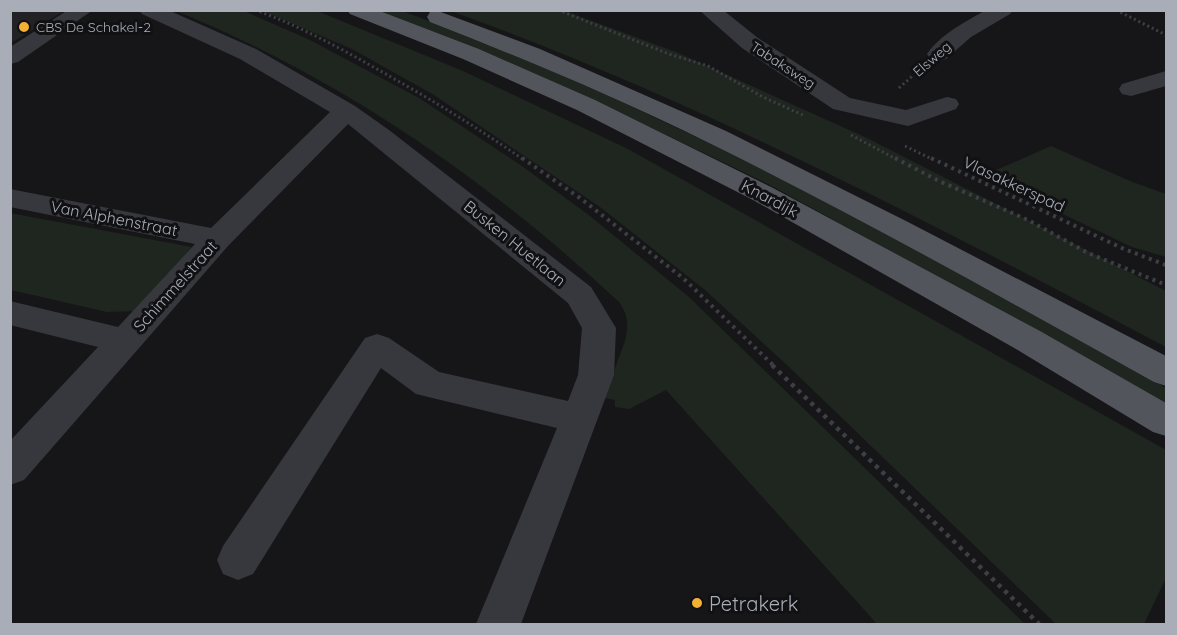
<svg xmlns="http://www.w3.org/2000/svg" width="1177" height="635" viewBox="0 0 1177 635" font-family="Quicksand,sans-serif">
	<rect width="100%" height="100%" fill="#161618"/>
	<path fill="#222225" d="M 11,10 L 64,10 L 64,11 L 11,43 Z"/>
	<g fill="#1e261f">
		<path d="M 176,11 L 244,11 L 308,39 L 419,98 L 522,166 L 590,216 L 689,297 L 1025,624 L 877,624 L 666,390 L 629,409 L 615,407 L 615,400 L 604,398 L 625,341 C 629,325 628,315 619,302 C 488,180 342,79 176,11 Z"/>
		<path d="M 263,11 L 314,11 L 322,13 L 463,71 L 628,149 L 1166,450 L 1166,578 L 1144,624 L 1056,624 L 789,367 L 705,290 L 600,207 L 434,95 L 352,49 Z"/>
		<path d="M 378,11 L 402,11 L 494,45 L 613,98 L 788,180 L 1090,344 L 1166,388 L 1166,405 L 1079,354 L 768,184 L 596,101 L 477,48 Z"/>
		<path d="M 451,11 L 565,11 L 676,52 L 867,138 L 1166,291 L 1166,347 C 933,224 699,101 451,11 Z"/>
		<path d="M 1051,146 L 1130,181 L 1166,194 L 1166,257 L 1132,247 L 983,176 Z"/>
		<path d="M 10,213 L 192,247 L 138,311 L 107,312 L 11,290 Z"/>
	</g>
	<g fill="none" stroke-linecap="round" stroke-linejoin="round">
		<g stroke="#3d3f44" stroke-width="3" stroke-dasharray="2 3" stroke-linecap="butt">
			<path d="M 255,10 C 303,27 347,52 391,77 C 437,103 481,130 524,160"/>
			<path d="M 558,10 L 669,54 L 708,66 L 763,97 L 805,116"/>
			<path d="M 1116,10 L 1166,35"/>
			<path d="M 899,88 L 918,71"/>
			<path d="M 851,135 L 898,160"/>
			<path d="M 905,146 L 934,160"/>
		</g>
		<g stroke="#3d3f44" stroke-width="4" stroke-dasharray="3 4.5" stroke-linecap="butt">
			<path d="M 522,158 L 580,198 L 683,278 L 774,366"/>
			<path d="M 895,158 L 939,181 L 1028,220 L 1088,253 L 1166,285"/>
			<path d="M 931,158 L 1124,249 L 1166,265"/>
		</g>
		<path stroke="#3d3f44" stroke-width="4.5" stroke-dasharray="4 5" stroke-linecap="butt" d="M 772,365 L 1039,624"/>
		<g fill="#37383d" fill-rule="evenodd">
			<path d="M 68,10 L 93,10 L 18,62 L 10,64 L 10,47 Z"/>
			<path d="M 139,10 L 168,10 L 256,49 L 355,106 L 389,130 L 591,287 L 616,328 L 614,375 L 521,624 L 476,624 L 557,428 L 416,394 L 381,368 L 253,574 L 238,580 L 223,574 L 217,560 L 223,546 L 365,338 L 377,334 L 389,338 L 439,372 L 568,401 L 578,375 L 582,328 L 568,303 L 348,124 L 228,246 L 24,480 L 10,485 L 10,441 L 98,347 L 10,325 L 10,301 L 118,327 L 195,244 L 10,207 L 10,189 L 211,228 L 330,112 L 240,59 L 142,14 Z"/>
			<path d="M 699,10 L 723,10 L 758,38 L 850,98 L 906,110 L 947,97 L 956,99 L 959,104 L 956,109 L 908,126 L 833,109 L 742,48 Z"/>
			<path d="M 986,10 L 1013,10 L 1010,14 L 971,37 L 946,59 L 938,61 L 930,59 L 927,54 C 941,34 965,22 986,10 Z"/>
			<path d="M 1166,71 L 1166,86 L 1131,96 L 1122,94 L 1119,89 L 1122,84 Z"/>
		</g>
		<g fill="#53555c" fill-rule="evenodd">
			<path d="M 347,10 L 377,10 L 479,49 L 595,100 L 773,188 L 1040,331 L 1166,403 L 1166,436 L 1153,432 L 1016,349 L 753,200 L 577,110 L 463,59 L 350,14 Z"/>
			<path d="M 438,11 L 540,49 L 726,131 L 908,222 L 1166,356 L 1166,386 L 1154,382 C 1006,300 860,217 709,143 C 618,98 525,59 430,22 L 427,17 L 430,12 Z"/>
		</g>
	</g>
	<g fill="#f2b134" stroke="#111113" stroke-width="2">
		<circle cx="24" cy="27" r="6"/>
		<circle cx="697" cy="603" r="6"/>
	</g>
	<g text-anchor="middle" dominant-baseline="central" stroke-width="6" stroke-linejoin="round" paint-order="stroke">
		<g font-size="14" fill="#a8adb8" stroke="#111113" text-anchor="start">
			<text x="36" y="27">CBS De Schakel-2</text>
		</g>
		<g font-size="14" fill="#a8adb8" stroke="#111113">
			<text transform="translate(932 59) rotate(-41)">Elsweg</text>
			<text transform="translate(783 65) rotate(33)">Tabaksweg</text>
		</g>
		<g font-size="16" fill="#a8adb8" stroke="#111113">
			<text transform="translate(1014 184) rotate(25)">Vlasakkerspad</text>
			<text transform="translate(770 198) rotate(28)">Knardijk</text>
			<text transform="translate(114 218) rotate(11)">Van Alphenstraat</text>
			<text transform="translate(515 243) rotate(39)">Busken Huetlaan</text>
			<text transform="translate(175 286) rotate(-48)">Schimmelstraat</text>
		</g>
		<g font-size="20" fill="#a8adb8" stroke="#111113" text-anchor="start">
			<text x="709" y="603">Petrakerk</text>
		</g>
	</g>
	<rect width="1177" height="635" fill="none" stroke="#a8adb8" stroke-width="24"/>
</svg>
